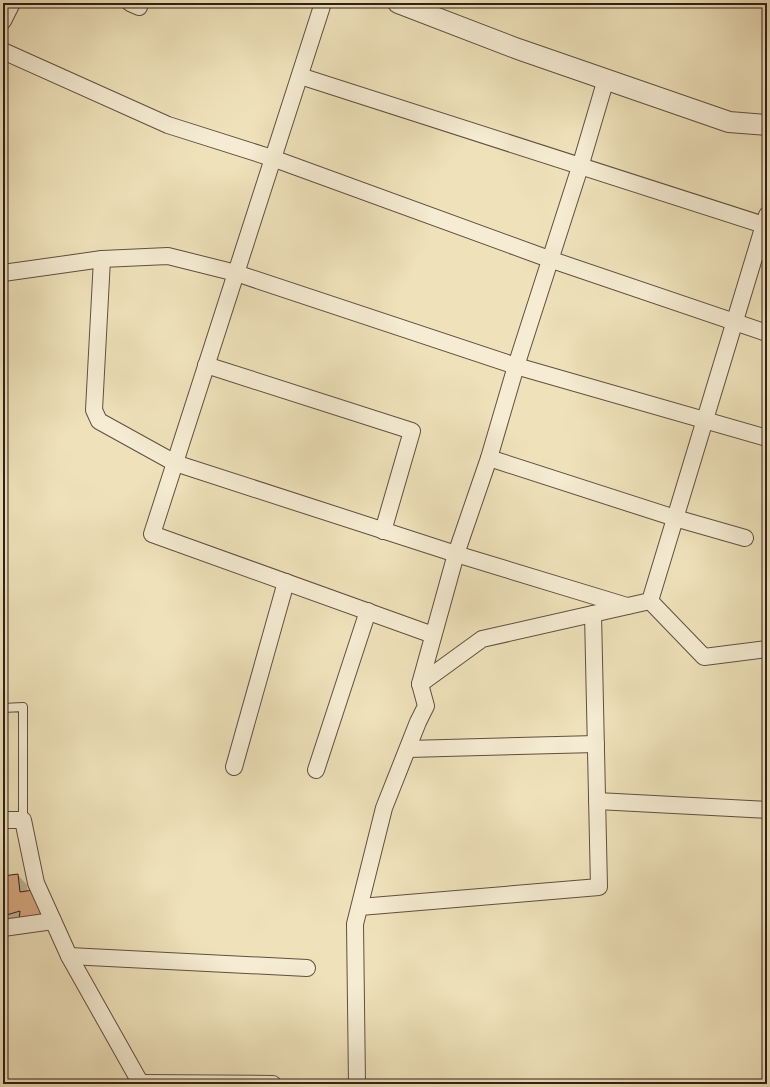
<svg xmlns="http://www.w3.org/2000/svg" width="770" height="1087" viewBox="0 0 770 1087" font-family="'Libre Caslon Text',serif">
	<rect width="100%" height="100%" fill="#efe2bb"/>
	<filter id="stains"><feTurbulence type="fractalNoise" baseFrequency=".005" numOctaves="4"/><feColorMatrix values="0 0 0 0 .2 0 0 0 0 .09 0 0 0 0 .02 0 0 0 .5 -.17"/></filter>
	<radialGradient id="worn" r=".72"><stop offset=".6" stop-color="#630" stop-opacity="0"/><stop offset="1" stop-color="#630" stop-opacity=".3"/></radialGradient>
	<path fill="#0003" d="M 18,875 L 27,885 L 28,892 L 51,927 L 3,928 L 3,878 Z"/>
	<path fill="#daaa84" stroke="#311e16" d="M 18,874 L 20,892 L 33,890 L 42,918 L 19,920 L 20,911 L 3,916 L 3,876 Z"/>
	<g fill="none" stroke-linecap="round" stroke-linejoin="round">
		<defs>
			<path id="service" d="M 3,708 L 23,707 L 23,820"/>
			<g id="minor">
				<path d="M 130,3 L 139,7"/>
				<path d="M 323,3 L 152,534 L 433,635"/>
				<path d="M 3,21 L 12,3"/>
				<path d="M 3,51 L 168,125 L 272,158 L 549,259 L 767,333"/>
				<path d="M 300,76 L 767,226"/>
				<path d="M 102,259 L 94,410 L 99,421 L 175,463 L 456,554 L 627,606"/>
				<path d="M 3,273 L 102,259 L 168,256 L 236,273 L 516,366 L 767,438"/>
				<path d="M 206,365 L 412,431 L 383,531"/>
				<path d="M 489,458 L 675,518 L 745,538"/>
				<path d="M 650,601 L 704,657 L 767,649"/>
				<path d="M 420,684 L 482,639 L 650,601 L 767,215"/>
				<path d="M 408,749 L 596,744"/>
				<path d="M 234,767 L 286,582"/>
				<path d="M 316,770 L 368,611"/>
				<path d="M 597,801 L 767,810"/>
				<path d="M 3,820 L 23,820 L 36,883 L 69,956 L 141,1084"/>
				<path d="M 360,907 L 599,887 L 593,614"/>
				<path d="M 3,928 L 53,921"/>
				<path d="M 69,956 L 307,968"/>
				<path d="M 141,1083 L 273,1084"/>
				<path d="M 357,1084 L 355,924 L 384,808 L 418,722 L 426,706 L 420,684 L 456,554 L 489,458 L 516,366 L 580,167 L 606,79"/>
			</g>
			<path id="tertiary" d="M 398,3 L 518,49 L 729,122 L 767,125"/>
		</defs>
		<use href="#service" stroke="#604f3f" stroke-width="10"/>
		<use href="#minor" stroke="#604f3f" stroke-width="18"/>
		<use href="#tertiary" stroke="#604f3f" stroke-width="22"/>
		<use href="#service" stroke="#f5ecd3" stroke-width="8"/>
		<use href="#minor" stroke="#f5ecd3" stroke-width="16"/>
		<use href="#tertiary" stroke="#f5ecd3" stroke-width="20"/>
	</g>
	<rect width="770" height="1087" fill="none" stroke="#efe2bb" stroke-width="16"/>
	<rect x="4" y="4" width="762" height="1079" fill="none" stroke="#311e16" stroke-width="2"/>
	<rect x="8" y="8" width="754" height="1071" fill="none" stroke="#311e16"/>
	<rect width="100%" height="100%" filter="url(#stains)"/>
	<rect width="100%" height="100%" fill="url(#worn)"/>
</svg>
